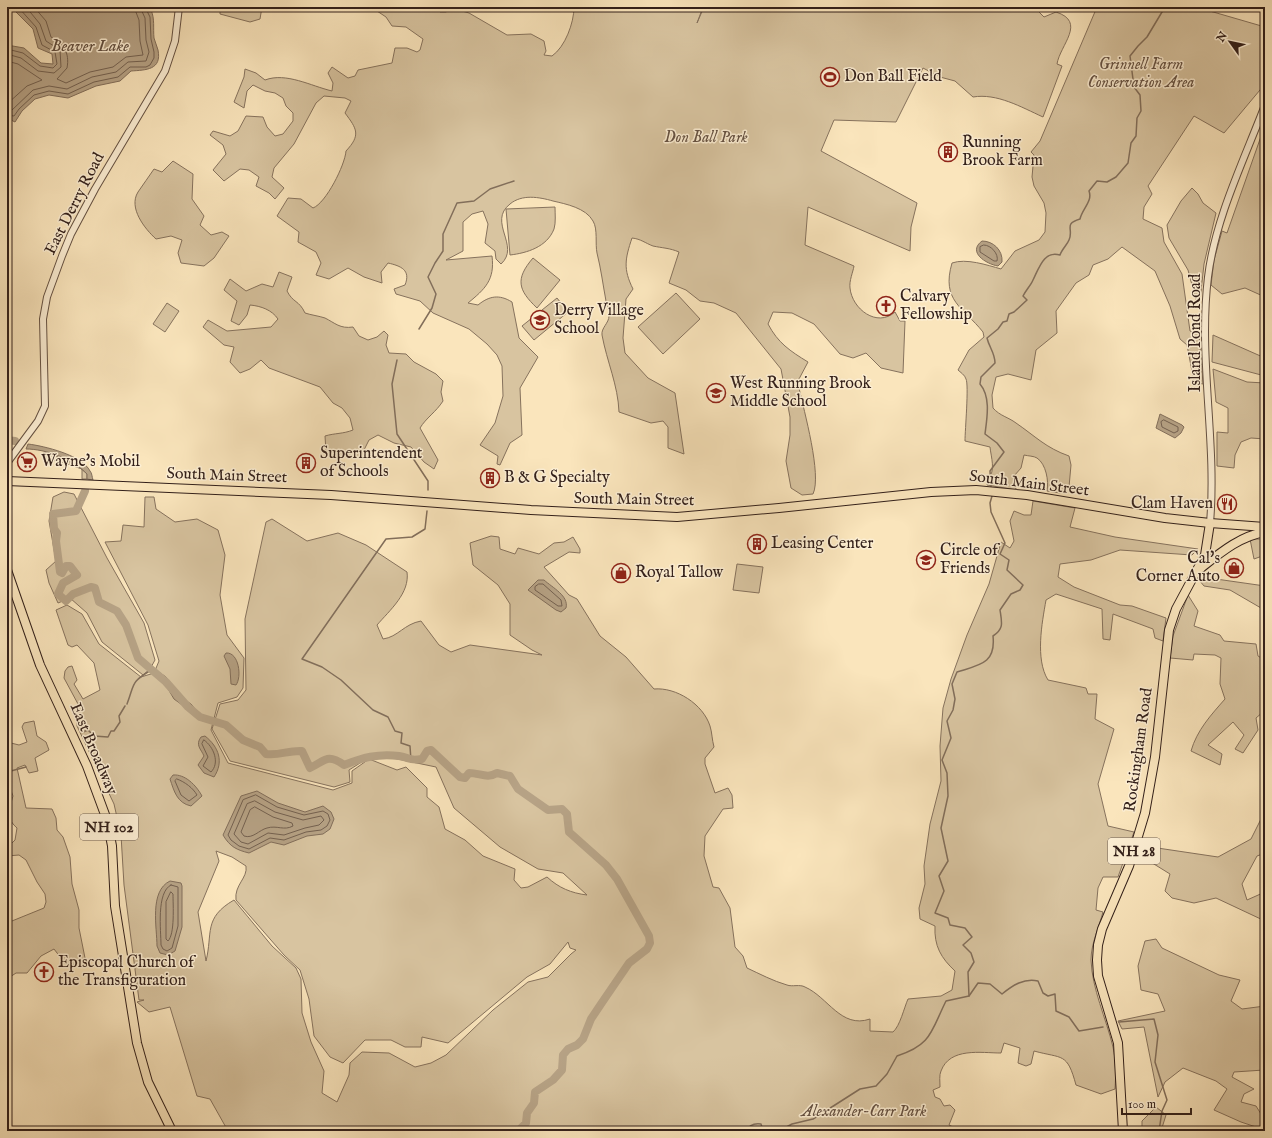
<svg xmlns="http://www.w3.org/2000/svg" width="1272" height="1138" viewBox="0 0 1272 1138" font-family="'IM FELL English',serif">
	<rect width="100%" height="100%" fill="#fae5bc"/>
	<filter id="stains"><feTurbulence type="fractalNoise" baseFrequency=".005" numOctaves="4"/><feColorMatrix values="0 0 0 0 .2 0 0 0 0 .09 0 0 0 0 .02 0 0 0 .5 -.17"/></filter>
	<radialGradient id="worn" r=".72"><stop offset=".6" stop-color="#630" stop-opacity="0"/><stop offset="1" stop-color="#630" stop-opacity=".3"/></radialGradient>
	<g fill="#d8c4a0" stroke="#86725d" fill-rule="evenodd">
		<path d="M 220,7 L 262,7 L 260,19 L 250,22 L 220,14 Z"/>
		<path d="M 371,7 L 435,7 L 440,12 L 446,12 L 452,8 L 469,13 L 507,35 L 531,34 L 544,41 L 546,51 L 544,55 L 552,56 C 565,47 574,23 574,7 L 703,7 L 697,23 L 704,7 L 1034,7 L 1044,17 L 1056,12 C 1087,22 1060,45 1057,64 L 1062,66 L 1043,117 C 1021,107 997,93 973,97 L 955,81 L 940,77 L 923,68 L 896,122 L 834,120 L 821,151 L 917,203 L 911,227 L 910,251 L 808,207 L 805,245 L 854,266 C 853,272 849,281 850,288 C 852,309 877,328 895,312 L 900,321 L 905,321 L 903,373 L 881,368 L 866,353 L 853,358 L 840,354 L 814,324 L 792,313 L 773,312 L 768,324 C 778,343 790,351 808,362 L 799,379 L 799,388 C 804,411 822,475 813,494 L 802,495 L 791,488 L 786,461 L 790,435 L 790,417 L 781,369 L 736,313 L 714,303 L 700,301 L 686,290 L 669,283 L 679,252 C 670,248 662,248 653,246 C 645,243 641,239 632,238 C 625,259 623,269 633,289 L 626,299 L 623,338 L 625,353 L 648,378 L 675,393 L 684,454 L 668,448 L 668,427 L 663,421 L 651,423 L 619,412 C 618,385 607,362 602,335 C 601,328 609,323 609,316 C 610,311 606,305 606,301 C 603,285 601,269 597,253 C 595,244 598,229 593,221 C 586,208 566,204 553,201 C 539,197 522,194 510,204 C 487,222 521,246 501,264 L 496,259 L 495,251 L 485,243 L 488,224 L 483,211 L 472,214 L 463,222 L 463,251 L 446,260 L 492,256 C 495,280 485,289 468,303 L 478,305 C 489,296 499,294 512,302 L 519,338 L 538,357 L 520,388 L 522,435 L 510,443 L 500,465 L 497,464 L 498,456 L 480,445 L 495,423 L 503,396 L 502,366 L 497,355 L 487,344 L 469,329 L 433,313 L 420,301 L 396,294 L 394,289 L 405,285 C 411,270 401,266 388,263 L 381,272 L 382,283 L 364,277 L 348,268 L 329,279 L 316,275 L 321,263 L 316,252 L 298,242 L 299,232 L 277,216 L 288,198 L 301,199 L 313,208 C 326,203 345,165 346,151 C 361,135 357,129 345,113 L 351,101 L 345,98 L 324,96 L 316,103 L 294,144 L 274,168 L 272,177 L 284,188 L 275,199 L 269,193 L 256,186 L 259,177 L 249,170 L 240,169 L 224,181 L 213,170 L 226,154 L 223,145 L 210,135 L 213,131 L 230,136 L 238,131 L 246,116 L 263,117 L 267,127 L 275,136 L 283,134 L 293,121 L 293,113 L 286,106 L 283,98 L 275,93 L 265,91 L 253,85 L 247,91 L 244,108 L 234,102 L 244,77 L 245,69 L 256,73 L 265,80 C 286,72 311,86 332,91 L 333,83 L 328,73 L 332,67 L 348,78 L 355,76 L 358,70 L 392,63 L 395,48 L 407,48 L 417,52 L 420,50 L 423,39 L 406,27 L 392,26 L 386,17 Z"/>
		<path d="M 1097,7 L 1196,7 L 1265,27 L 1265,84 L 1224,133 L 1194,116 L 1148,186 L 1152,194 L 1144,207 L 1143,219 L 1162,228 L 1164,242 L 1182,274 L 1190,331 L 1199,334 L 1203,384 L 1194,382 L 1187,345 L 1180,339 L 1170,306 L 1155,271 L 1122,247 L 1108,259 L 1093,265 L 1089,275 L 1076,283 L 1056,311 L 1057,333 L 1036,350 L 1031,380 L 1008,374 L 996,377 L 992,395 L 993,408 C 1000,416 1008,417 1016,423 C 1035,436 1046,448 1069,456 L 1071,465 L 1069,487 L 1060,493 L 1047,491 C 1049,481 1046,464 1037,458 C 1034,456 1028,456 1024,455 L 1021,468 L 1014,476 L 1016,490 L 987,485 L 988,479 C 996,471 991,457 990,447 L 965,441 C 965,430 969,385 966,379 C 965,375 960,372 958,370 L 969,350 L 984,337 L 983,332 C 963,307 941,301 952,263 C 966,258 987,265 1001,269 L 1015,251 L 1039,240 L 1045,232 L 1046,213 L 1044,203 L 1034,186 L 1032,177 L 1034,155 L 1031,152 L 1040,141 Z"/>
		<path d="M 1265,125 L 1265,297 L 1245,288 L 1222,294 L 1211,285 L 1214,260 L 1222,231 L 1227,233 Z"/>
		<path d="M 173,161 L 193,174 L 192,199 L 204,216 L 200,225 L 211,235 L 222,232 L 229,236 L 214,258 L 204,266 L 181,263 L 178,253 L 182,240 L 171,236 L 156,239 C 145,229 128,208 138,192 C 143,184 149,177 154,169 L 162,172 Z"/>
		<path d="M 1192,188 L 1198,194 L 1203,203 L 1216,213 L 1204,264 L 1200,301 L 1197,304 L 1188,270 L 1169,238 L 1167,225 L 1181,201 Z"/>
		<path d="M 555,207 C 555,213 556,223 554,229 C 547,247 527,253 510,255 L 506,209 Z"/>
		<path d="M 533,258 L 560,280 L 537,308 C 518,290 515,279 533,258 Z"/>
		<path d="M 279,272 L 292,277 L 287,291 C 293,303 299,300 305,313 C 311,315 319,316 325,318 C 335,323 340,329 353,327 L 359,336 L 368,340 L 377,337 L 384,331 L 388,335 L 386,345 L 389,353 L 406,354 L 414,362 L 436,374 L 443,381 L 441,392 L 443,401 C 436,412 426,418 420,428 L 438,460 L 434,469 L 424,462 L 411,447 L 394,443 L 378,435 L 369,440 L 360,458 L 336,456 L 326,452 L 325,436 C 335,433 343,434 353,430 L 350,418 L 342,408 L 333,403 L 320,387 L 269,368 L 261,360 L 250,369 L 240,373 L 230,362 L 234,347 L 224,345 L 203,327 L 208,320 L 227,331 L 271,327 L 278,319 C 272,310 261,306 250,305 L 247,315 L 239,325 L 231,321 L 237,301 L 224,290 L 230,279 L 246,291 L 262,284 L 273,287 Z"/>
		<path d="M 676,293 L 700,319 L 663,354 L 638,327 Z"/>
		<path d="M 557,298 L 568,312 L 534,340 L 522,326 Z"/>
		<path d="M 167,303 L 179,311 L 165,332 L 153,324 Z"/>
		<path d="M 1213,335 L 1265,358 L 1265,376 L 1212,362 Z"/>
		<path d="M 1213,369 L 1247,382 L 1265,383 L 1265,439 L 1251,438 L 1241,442 L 1235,455 L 1234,468 L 1217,466 L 1217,432 L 1228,433 L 1228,408 L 1216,402 Z"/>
		<path d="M 44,452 C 59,457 75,462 87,474 L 87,479 L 82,479 L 82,469 L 61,462 L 61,458 L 57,458 L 57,461 L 43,459 Z"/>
		<path d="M 64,492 L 74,494 L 107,558 L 144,623 L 155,660 L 150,669 L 143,675 L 102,642 L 87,613 L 70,598 L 58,603 L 49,583 L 46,570 L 56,561 L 49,521 L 53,497 Z"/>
		<path d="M 145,497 L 154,497 L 156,509 L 175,522 L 197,519 L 218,530 L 225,555 L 220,595 L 227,635 L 244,658 L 243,688 L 237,697 L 218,703 L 211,730 L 228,763 L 333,790 L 352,783 L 352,771 L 369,759 L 397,770 L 406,767 L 427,788 L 427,797 L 439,807 L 445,829 L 465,840 L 483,856 L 515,869 L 514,880 L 521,888 L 528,887 L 547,877 C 559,888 571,893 587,895 L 563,873 L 538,869 L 500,847 L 454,808 L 436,767 L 388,757 L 368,758 L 349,770 L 350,782 L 334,787 L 230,761 L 212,729 L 220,704 L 238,700 L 246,690 L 245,619 L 266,522 L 272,519 L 307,541 L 338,533 L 366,545 L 407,572 C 410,593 390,610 377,625 L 383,639 C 398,637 404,624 421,621 L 439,645 L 451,652 L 470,645 L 542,655 L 532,650 L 510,635 L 510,604 L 498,585 L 473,565 L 470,543 L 491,536 L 499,537 L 500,549 L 515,554 L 518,548 L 539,554 L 554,543 L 564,542 L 573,537 L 580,549 L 580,553 L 569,552 L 544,567 L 569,595 L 577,599 L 600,636 L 626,657 L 654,689 C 676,687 703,704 710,726 C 712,732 712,740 714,747 L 705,758 L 705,764 L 715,793 L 728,788 L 732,795 L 733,808 L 723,809 L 705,836 L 704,856 L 713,887 L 719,888 L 730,908 L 735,947 L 743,956 L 747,968 C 760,974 773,981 787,985 C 792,987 800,984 805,987 C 828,997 841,1029 870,1019 L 870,1031 L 893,1032 C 900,1026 904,1008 908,999 L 941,996 L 952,990 L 955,971 C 941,958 934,946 935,926 L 920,919 L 919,908 L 925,884 L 924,866 L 930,824 L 941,781 L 940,746 L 943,708 L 951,679 L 967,635 L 989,584 L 1001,542 L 1010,548 L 1014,541 L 1010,521 L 1014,511 L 1024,515 L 1031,515 L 1033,501 L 1075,508 L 1070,527 L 1115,537 L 1198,549 L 1192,555 L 1120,550 L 1091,560 L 1060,564 L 1058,577 L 1074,587 L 1120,605 L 1132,606 L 1166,618 L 1163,641 L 1155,638 L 1153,629 L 1113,614 L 1110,640 L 1103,639 L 1102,609 L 1056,594 L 1046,600 C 1042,623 1035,659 1048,680 L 1086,688 L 1088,694 L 1097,694 L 1095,719 L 1114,729 L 1098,784 L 1108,826 L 1134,832 L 1118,877 L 1103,877 L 1098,888 L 1096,910 L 1103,912 C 1099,927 1091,944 1091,960 C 1092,989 1106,1018 1113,1047 C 1116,1061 1116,1075 1115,1089 L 1101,1094 L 1076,1085 C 1067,1052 1063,1059 1034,1051 L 1031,1064 L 1026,1066 L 1018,1063 L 1020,1048 L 1004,1043 L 1001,1053 C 981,1053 950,1047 941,1071 C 939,1075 940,1082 940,1087 L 933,1090 L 935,1097 L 940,1099 L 944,1106 L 950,1105 L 955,1110 L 949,1125 L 961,1131 L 228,1131 L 210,1099 L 197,1096 L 170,1007 L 149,1012 L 137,1002 L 144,1000 L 139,1000 L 124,885 L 121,835 L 114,804 L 77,726 L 78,704 L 64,678 L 65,671 L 68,667 L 72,666 L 77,680 L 74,684 L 83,699 L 100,690 L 94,663 L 77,645 L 72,647 L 68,645 L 56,610 L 67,605 L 82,614 L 99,644 L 141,677 L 154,673 L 159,661 L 148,625 L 105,542 L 121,541 L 123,525 L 144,527 ZM 216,851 L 232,857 L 246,866 C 248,878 234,885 236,900 L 284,955 L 300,970 L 309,999 L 314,1036 L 330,1057 L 343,1063 L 365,1040 L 391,1040 L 405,1047 L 421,1047 L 422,1037 L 448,1043 L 527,977 L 550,964 L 568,942 L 570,948 L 576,950 L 571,954 L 548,977 L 528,982 L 493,1010 L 446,1055 L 431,1063 L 415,1067 L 389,1053 L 362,1052 L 350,1063 L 349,1075 L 337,1102 L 322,1093 L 324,1071 L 311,1042 L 302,1013 L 301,979 L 296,968 L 272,946 L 234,900 C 203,918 213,933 206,961 L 198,912 L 219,861 Z"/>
		<path d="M 1250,539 L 1265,539 L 1265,555 L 1254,559 Z"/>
		<path d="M 737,564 L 763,567 L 759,593 L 733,590 Z"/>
		<path d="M 1209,578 L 1265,586 L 1265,607 L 1261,608 L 1230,590 L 1204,586 L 1199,580 Z"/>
		<path d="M 1188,595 L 1198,611 L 1194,626 L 1220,635 L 1224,641 L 1256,644 L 1258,656 L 1263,659 L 1265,657 L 1265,713 L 1263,712 L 1256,718 L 1258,730 L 1243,753 L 1235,749 L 1244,735 L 1233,722 L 1208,745 L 1222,754 L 1220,765 L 1191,751 C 1197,730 1211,715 1225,699 L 1220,684 L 1221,658 L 1215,655 L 1194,654 L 1193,660 L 1170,658 L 1173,636 Z"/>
		<path d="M 34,721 L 37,736 L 46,742 L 49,750 L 35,758 L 38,771 L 29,773 L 25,765 L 17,768 L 26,808 L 52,809 L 56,818 L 57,830 L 63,837 L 70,857 L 72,884 L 79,910 L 79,928 L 86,963 L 78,967 L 75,964 L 67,966 L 54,949 L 41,956 L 27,973 L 16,973 L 7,979 L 7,923 L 44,908 L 46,902 L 45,894 L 37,882 L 26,860 L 19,855 L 7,856 L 7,843 L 12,843 L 15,840 L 17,828 C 12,824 11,820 7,816 L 13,796 L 7,780 L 7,768 L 10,766 L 7,742 L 19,745 L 27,742 L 22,727 L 24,723 Z"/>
		<path d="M 1265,811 L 1265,853 L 1257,856 L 1242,884 L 1247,900 L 1265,892 L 1265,921 L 1216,898 L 1194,903 L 1172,898 L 1165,891 L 1170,874 L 1141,856 L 1144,846 L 1218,857 L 1251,839 Z"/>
		<path d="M 1156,939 L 1162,948 L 1219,975 L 1240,980 L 1231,1001 L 1242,1009 L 1265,1006 L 1265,1068 L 1264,1070 L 1234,1072 L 1232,1077 L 1254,1089 L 1244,1094 L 1241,1102 L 1256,1106 L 1261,1114 L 1265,1115 L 1265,1130 L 1241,1122 L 1214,1110 L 1227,1089 L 1216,1081 L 1183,1068 L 1165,1082 L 1158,1097 L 1144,1027 L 1122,1029 L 1118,1021 L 1165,1011 L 1158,994 L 1141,990 L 1138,966 L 1145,941 Z"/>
		<path d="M 1156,1107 L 1166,1115 L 1161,1131 L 1142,1131 L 1142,1121 Z"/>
	</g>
	<g fill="#b6a285" stroke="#826e5a">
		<path d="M 11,7 L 146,7 L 151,10 C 155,19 153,28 154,38 C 155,42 157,46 158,50 C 162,70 146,70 131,71 L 120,81 L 96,86 L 68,98 L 49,95 L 35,99 L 22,111 L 15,122 L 7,118 L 7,45 L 24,48 L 41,63 L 53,64 L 52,54 L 38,48 L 33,29 Z"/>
		<path d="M 982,241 C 993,241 1003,250 1002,262 L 998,266 C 986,264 967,252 982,241 Z"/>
		<path d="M 1160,414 L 1182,425 L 1184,427 L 1181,433 L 1175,438 L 1156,428 Z"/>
		<path d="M 28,444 C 44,446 82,455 90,471 C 92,473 92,477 93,480 L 87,479 L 87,474 C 73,459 46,449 26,449 Z"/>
		<path d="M 538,580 L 544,580 C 553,588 569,596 566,608 L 561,612 L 556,610 L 528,590 Z"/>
		<path d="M 226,653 C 239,652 242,677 236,685 L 231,684 L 230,669 L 224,656 Z"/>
		<path d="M 153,668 L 166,677 L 177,695 L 191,704 L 199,714 L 196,715 L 174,699 L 164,682 L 151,672 Z"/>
		<path d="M 205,736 C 219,747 224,762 214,777 L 204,773 L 198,765 L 204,756 C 201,749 195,745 201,737 Z"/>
		<path d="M 173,775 C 185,774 196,785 202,796 L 191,806 C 177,803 174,791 170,779 Z"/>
		<path d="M 257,791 L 278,803 L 305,812 L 323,806 L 331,812 L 334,819 L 330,829 L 323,834 L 307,836 L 284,845 L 271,842 L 249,853 C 237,850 230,847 223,835 L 241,796 Z"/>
		<path d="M 170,881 L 181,883 L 182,886 L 182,927 L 175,951 L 168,955 L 160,953 L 157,946 C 157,928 149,891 170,881 Z"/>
	</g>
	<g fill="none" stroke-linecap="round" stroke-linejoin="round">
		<g stroke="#746150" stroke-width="1">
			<path d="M 34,7 L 46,21 L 51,37 C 63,44 70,52 67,68 L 57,79 L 66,83 L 90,72 L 113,67 L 126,57 L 143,55 L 140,41 L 139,20 L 134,7"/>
			<path d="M 7,49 L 23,53 L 40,66 L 53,68 L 57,64 L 55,52 L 42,45 L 36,27 L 18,7"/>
			<path d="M 7,54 L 21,58 L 38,71 L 54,73 L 61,67 L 60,50 L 46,41 L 40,24 L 26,7"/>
			<path d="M 7,61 L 18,64 L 42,80 L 27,86 L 7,104"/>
			<path d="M 7,110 L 12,110 L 33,90 L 49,86 L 67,89 L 92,77 L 116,72 L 128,62 L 146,61 L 149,52 L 146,40 L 145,18 L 140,7"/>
			<path d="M 7,115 L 14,116 L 19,109 L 34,95 L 49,91 L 68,94 L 94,82 L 118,77 L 130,67 L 146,67 L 150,65 L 154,58 L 154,52 L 151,39 L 150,17 L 145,7"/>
			<path d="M 984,245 C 991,245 999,254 997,261 L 994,261 L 980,252 L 980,247 Z"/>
			<path d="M 1164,420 L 1178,427 L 1178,431 L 1174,433 L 1162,427 L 1161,422 Z"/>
			<path d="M 539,584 L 543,584 L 561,600 L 562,606 L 558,606 L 535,590 L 535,587 Z"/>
			<path d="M 204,740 C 214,747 220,763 211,772 L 203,766 L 208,757 L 202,744 Z"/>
			<path d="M 177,779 C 185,782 193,788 197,795 L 189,801 L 181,795 L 175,781 Z"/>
			<path d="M 256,795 L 277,807 L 304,815 L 323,811 L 328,814 L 330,820 L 327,826 L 321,830 L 306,832 L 284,840 L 270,838 L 249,849 L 239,846 L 231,840 L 228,835 L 243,800 Z"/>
			<path d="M 255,801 L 275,812 L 303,820 L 321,816 L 324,820 L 319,825 L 305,828 L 284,835 L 268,833 L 248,844 L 241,842 L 234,834 L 247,804 Z"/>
			<path d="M 255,807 L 273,817 L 292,823 L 293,826 C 284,831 277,825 267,828 C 259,830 253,839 244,836 L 241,832 L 250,810 Z"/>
			<path d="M 171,885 L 178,887 L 178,926 L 172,948 L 167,951 L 163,949 L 161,945 C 161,931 156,892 171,885 Z"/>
			<path d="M 171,892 L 173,894 C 173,905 175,934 168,941 L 166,939 L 166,902 Z"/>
		</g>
		<g stroke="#826e5a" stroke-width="1.5">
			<path d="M 419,329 L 432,308 L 436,294 L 428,277 L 435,263 L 443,251 L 443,234 L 457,203 L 474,201 L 490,189 L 514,181"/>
			<path d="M 397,360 L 392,384 L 397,434 L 428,481 L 428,490"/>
			<path d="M 991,487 L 990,471 L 1004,452 L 997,443 L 985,434 C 987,418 991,397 980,384 L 981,377 L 995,363 C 995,353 989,347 987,338 L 998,329 L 1003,322 L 1007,321 L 1009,314 L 1014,312 L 1027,300 L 1023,296 C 1026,290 1031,285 1033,280 C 1039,268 1044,250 1060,255 C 1062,249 1067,245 1069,240 C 1074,229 1063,224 1080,219 C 1082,209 1093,201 1089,191 L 1097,181 L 1107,182 L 1116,177 L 1128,163 L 1131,143 L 1136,136 L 1137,118 L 1141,111 L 1140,95 L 1134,87 L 1130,56 L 1138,46 L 1147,37 L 1165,7"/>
			<path d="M 127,704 C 135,683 130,683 151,670"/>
			<path d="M 83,732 L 88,730 L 94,736 L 108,737 L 111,731 L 114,731 L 120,722 L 119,716 L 125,706"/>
			<path d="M 411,761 L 410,746 L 401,743 L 402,733 L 395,731 L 388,717 L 373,710 L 341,680 L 322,667 L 302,659 L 386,539 L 412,537 L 425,529 L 427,511"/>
			<path d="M 7,772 L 26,767"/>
			<path d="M 969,996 L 968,972 L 974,962 L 971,953 L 963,945 L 972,937 L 965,928 L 950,925 L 948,918 L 935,913 L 944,891 L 939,876 L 948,861 L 941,828 L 948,796 L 947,773 L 942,760 L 951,738 L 947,721 L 953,710 L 955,699 L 952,684 L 957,672 C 979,665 996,664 993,636 C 1004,629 1002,623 1000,610 L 1011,594 L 1020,590 L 1023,585 L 1007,570 L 1009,560 L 1000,554 L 1005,543 L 991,512 L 990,503 L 992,496"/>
			<path d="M 1119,1022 L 1154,1019 L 1158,1035 L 1155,1062 L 1167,1100 L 1162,1111 L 1159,1131"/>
			<path d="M 746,1131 C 749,1125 754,1123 761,1124 L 763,1131"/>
			<path d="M 779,1131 L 792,1124 L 813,1119 L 860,1089 L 876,1086 L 887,1074 L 897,1056 C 932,1045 931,1031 946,1001 L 969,996 L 978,983 L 990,984 L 1002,994 C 1013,985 1024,978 1038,981 L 1043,993 L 1048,996 L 1055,994 L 1056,1011 L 1069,1017 L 1079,1031 L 1103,1027"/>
		</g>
		<g stroke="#b6a285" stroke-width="8">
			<path d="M 7,440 L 15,441"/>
			<path d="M 85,491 L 76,511 L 53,514 L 54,529 L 57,533 L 56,541 L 60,572 L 62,573 L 66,566 L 70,566 L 77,575 L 63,583 L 58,594 L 66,601 L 73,594 L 91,587 L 95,588 L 99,602 L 117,611 L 126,625 L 138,658 L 166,682 L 188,707 L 200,717 L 226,725 L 243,740 L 260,747 L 266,754 C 279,756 289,750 302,751 L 310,768 C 325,761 327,753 344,765 C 362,758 378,753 399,756 C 411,758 408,761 422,759 L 427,751 L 431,750 L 460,777 L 465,778 L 469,773 C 480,773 487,779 497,773 L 510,776 L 518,789 L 548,810 L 562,809 L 567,814 L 569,832 L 606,865 L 617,879 L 649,936 L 650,943 L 647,949 L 629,963 L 601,1004 L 591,1019 L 583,1039 L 577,1045 L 568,1049 L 563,1055 L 562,1070 L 553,1080 L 535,1092 L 534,1103 L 527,1113 L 526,1123 L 518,1131"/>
		</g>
		<defs>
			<g id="tertiary">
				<path d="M 7,463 L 38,421 L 45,406 L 43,319 L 47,297 L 62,256 L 71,234 L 95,189 L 165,71 L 175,41 L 179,7"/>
				<path d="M 1210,523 C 1217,441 1198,359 1208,277 C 1215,219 1244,160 1265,105"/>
			</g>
			<g id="primary">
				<path d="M 7,481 L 331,495 L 531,510 L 677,517 L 779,508 L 931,492 L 976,490 L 1027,495 L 1165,518 L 1210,523 L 1265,527"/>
				<path d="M 1201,568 C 1220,553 1240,536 1265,532"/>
				<path d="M 7,570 L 40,665 L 87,766 L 107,820 L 112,846 L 115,906 L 137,1043 L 148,1082 L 172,1131"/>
				<path d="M 1123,1131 L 1118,1043 L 1098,976 L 1097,960 L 1098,945 L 1102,929 L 1129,866 L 1145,813 L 1155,757 L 1169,630 L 1176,609 L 1205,555 L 1210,523"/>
			</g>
		</defs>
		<use href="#tertiary" stroke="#655142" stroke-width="8"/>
		<use href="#primary" stroke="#33201a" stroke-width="10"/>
		<use href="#tertiary" stroke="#fceed3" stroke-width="6"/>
		<use href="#primary" stroke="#fae5bc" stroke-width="8"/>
	</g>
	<defs>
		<symbol id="stadium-ring" viewBox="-11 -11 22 22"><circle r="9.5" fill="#fceed3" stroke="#8f2418" stroke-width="1.5"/><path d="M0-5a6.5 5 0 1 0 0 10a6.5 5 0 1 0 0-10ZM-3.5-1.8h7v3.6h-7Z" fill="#8f2418"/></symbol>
		<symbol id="building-ring" viewBox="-11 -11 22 22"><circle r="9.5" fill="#fceed3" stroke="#8f2418" stroke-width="1.5"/><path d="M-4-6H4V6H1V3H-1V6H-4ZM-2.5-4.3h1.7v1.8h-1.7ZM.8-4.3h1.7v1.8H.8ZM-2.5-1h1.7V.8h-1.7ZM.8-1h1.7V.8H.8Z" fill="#8f2418"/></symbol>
		<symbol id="church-ring" viewBox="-11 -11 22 22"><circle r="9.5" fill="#fceed3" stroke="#8f2418" stroke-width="1.5"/><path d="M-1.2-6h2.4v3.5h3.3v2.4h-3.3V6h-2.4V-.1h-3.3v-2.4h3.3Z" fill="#8f2418"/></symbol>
		<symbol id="school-ring" viewBox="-11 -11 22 22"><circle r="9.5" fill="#fceed3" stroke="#8f2418" stroke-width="1.5"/><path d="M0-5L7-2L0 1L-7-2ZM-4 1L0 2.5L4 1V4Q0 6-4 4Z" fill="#8f2418"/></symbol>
		<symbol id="supermarket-ring" viewBox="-11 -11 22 22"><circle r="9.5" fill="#fceed3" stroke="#8f2418" stroke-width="1.5"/><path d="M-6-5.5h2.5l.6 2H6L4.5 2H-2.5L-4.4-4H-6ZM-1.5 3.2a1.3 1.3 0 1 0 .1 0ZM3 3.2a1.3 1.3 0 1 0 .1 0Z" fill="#8f2418"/></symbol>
		<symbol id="restaurant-ring" viewBox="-11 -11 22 22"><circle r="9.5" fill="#fceed3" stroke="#8f2418" stroke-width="1.5"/><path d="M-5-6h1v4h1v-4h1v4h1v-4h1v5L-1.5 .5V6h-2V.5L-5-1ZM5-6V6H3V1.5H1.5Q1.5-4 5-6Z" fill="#8f2418"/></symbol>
		<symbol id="shop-ring" viewBox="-11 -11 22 22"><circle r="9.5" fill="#fceed3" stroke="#8f2418" stroke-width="1.5"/><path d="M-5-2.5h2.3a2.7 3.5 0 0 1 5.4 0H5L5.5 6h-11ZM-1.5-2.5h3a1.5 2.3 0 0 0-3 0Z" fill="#8f2418"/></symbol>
	</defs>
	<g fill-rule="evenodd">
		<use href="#stadium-ring" x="819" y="66" width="22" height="22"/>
		<use href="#building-ring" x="937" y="141" width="22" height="22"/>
		<use href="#church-ring" x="875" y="295" width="22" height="22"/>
		<use href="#school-ring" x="529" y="309" width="22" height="22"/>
		<use href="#school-ring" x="705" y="382" width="22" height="22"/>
		<use href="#supermarket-ring" x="16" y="451" width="22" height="22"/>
		<use href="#building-ring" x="295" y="452" width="22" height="22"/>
		<use href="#building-ring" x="479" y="467" width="22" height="22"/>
		<use href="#restaurant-ring" x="1216" y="493" width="22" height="22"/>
		<use href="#building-ring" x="746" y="533" width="22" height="22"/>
		<use href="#school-ring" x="915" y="549" width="22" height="22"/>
		<use href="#shop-ring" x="1223" y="557" width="22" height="22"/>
		<use href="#shop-ring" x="610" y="562" width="22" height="22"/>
		<use href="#church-ring" x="33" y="961" width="22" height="22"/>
	</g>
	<g text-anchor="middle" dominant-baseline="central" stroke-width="3" stroke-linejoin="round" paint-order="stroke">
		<g fill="#fceed3" stroke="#6f5e52" stroke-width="1">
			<rect x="80" y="814" width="58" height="26" rx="3"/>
			<rect x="1108" y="838" width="52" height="26" rx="3"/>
		</g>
		<g font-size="15" font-weight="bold" fill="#33201a">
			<text x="109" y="827">NH 102</text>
			<text x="1134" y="851">NH 28</text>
		</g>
		<g font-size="16" font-style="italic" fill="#655142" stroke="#fceed3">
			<text x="1141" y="65">Grinnell Farm<tspan x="1141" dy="18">Conservation Area</tspan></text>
			<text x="706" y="138">Don Ball Park</text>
			<text x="864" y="1112">Alexander-Carr Park</text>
		</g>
		<g font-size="16" fill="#33201a" stroke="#fceed3" text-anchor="start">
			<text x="844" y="77">Don Ball Field</text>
			<text x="962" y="143">Running<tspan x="962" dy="18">Brook Farm</tspan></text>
			<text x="900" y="297">Calvary<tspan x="900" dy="18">Fellowship</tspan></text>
			<text x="554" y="311">Derry Village<tspan x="554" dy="18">School</tspan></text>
			<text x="730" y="384">West Running Brook<tspan x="730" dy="18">Middle School</tspan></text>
			<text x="320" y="454">Superintendent<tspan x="320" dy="18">of Schools</tspan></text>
			<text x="41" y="462">Wayne's Mobil</text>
			<text x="504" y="478">B &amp; G Specialty</text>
			<text x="1213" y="504" text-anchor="end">Clam Haven</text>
			<text x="771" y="544">Leasing Center</text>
			<text x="940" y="551">Circle of<tspan x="940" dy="18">Friends</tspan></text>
			<text x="1220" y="559" text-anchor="end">Cal's<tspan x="1220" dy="18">Corner Auto</tspan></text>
			<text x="635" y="573">Royal Tallow</text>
			<text x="58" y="963">Episcopal Church of<tspan x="58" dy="18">the Transfiguration</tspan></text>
		</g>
		<g font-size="16" fill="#33201a" stroke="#fceed3">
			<text transform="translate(75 204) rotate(-63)">East Derry Road</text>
			<text transform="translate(1196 333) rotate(-90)">Island Pond Road</text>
			<text transform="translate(227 476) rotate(2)">South Main Street</text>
			<text transform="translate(1029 484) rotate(7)">South Main Street</text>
			<text transform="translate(634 500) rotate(1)">South Main Street</text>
			<text transform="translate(93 749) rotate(67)">East Broadway</text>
			<text transform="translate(1139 750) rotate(-82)">Rockingham Road</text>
		</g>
		<g font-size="17" font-style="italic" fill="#614e3f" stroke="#fceed3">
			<text x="90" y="46">Beaver Lake</text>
		</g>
	</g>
	<rect width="1272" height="1138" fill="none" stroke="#fae5bc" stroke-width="24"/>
	<rect x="8" y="8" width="1256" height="1122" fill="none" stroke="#33201a" stroke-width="2"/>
	<rect x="12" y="12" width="1248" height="1114" fill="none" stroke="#33201a"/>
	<g transform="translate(1230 42) rotate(303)" stroke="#fceed3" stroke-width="3" paint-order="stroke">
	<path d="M0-3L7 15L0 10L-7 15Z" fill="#33201a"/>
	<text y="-6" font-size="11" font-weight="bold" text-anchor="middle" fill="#33201a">N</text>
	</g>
	<path d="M1122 1108v6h69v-6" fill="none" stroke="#33201a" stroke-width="2"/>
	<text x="1128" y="1108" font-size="12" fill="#33201a" stroke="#fceed3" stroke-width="3" paint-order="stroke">100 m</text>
	<rect width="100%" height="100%" filter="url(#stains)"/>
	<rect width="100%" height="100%" fill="url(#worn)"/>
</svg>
